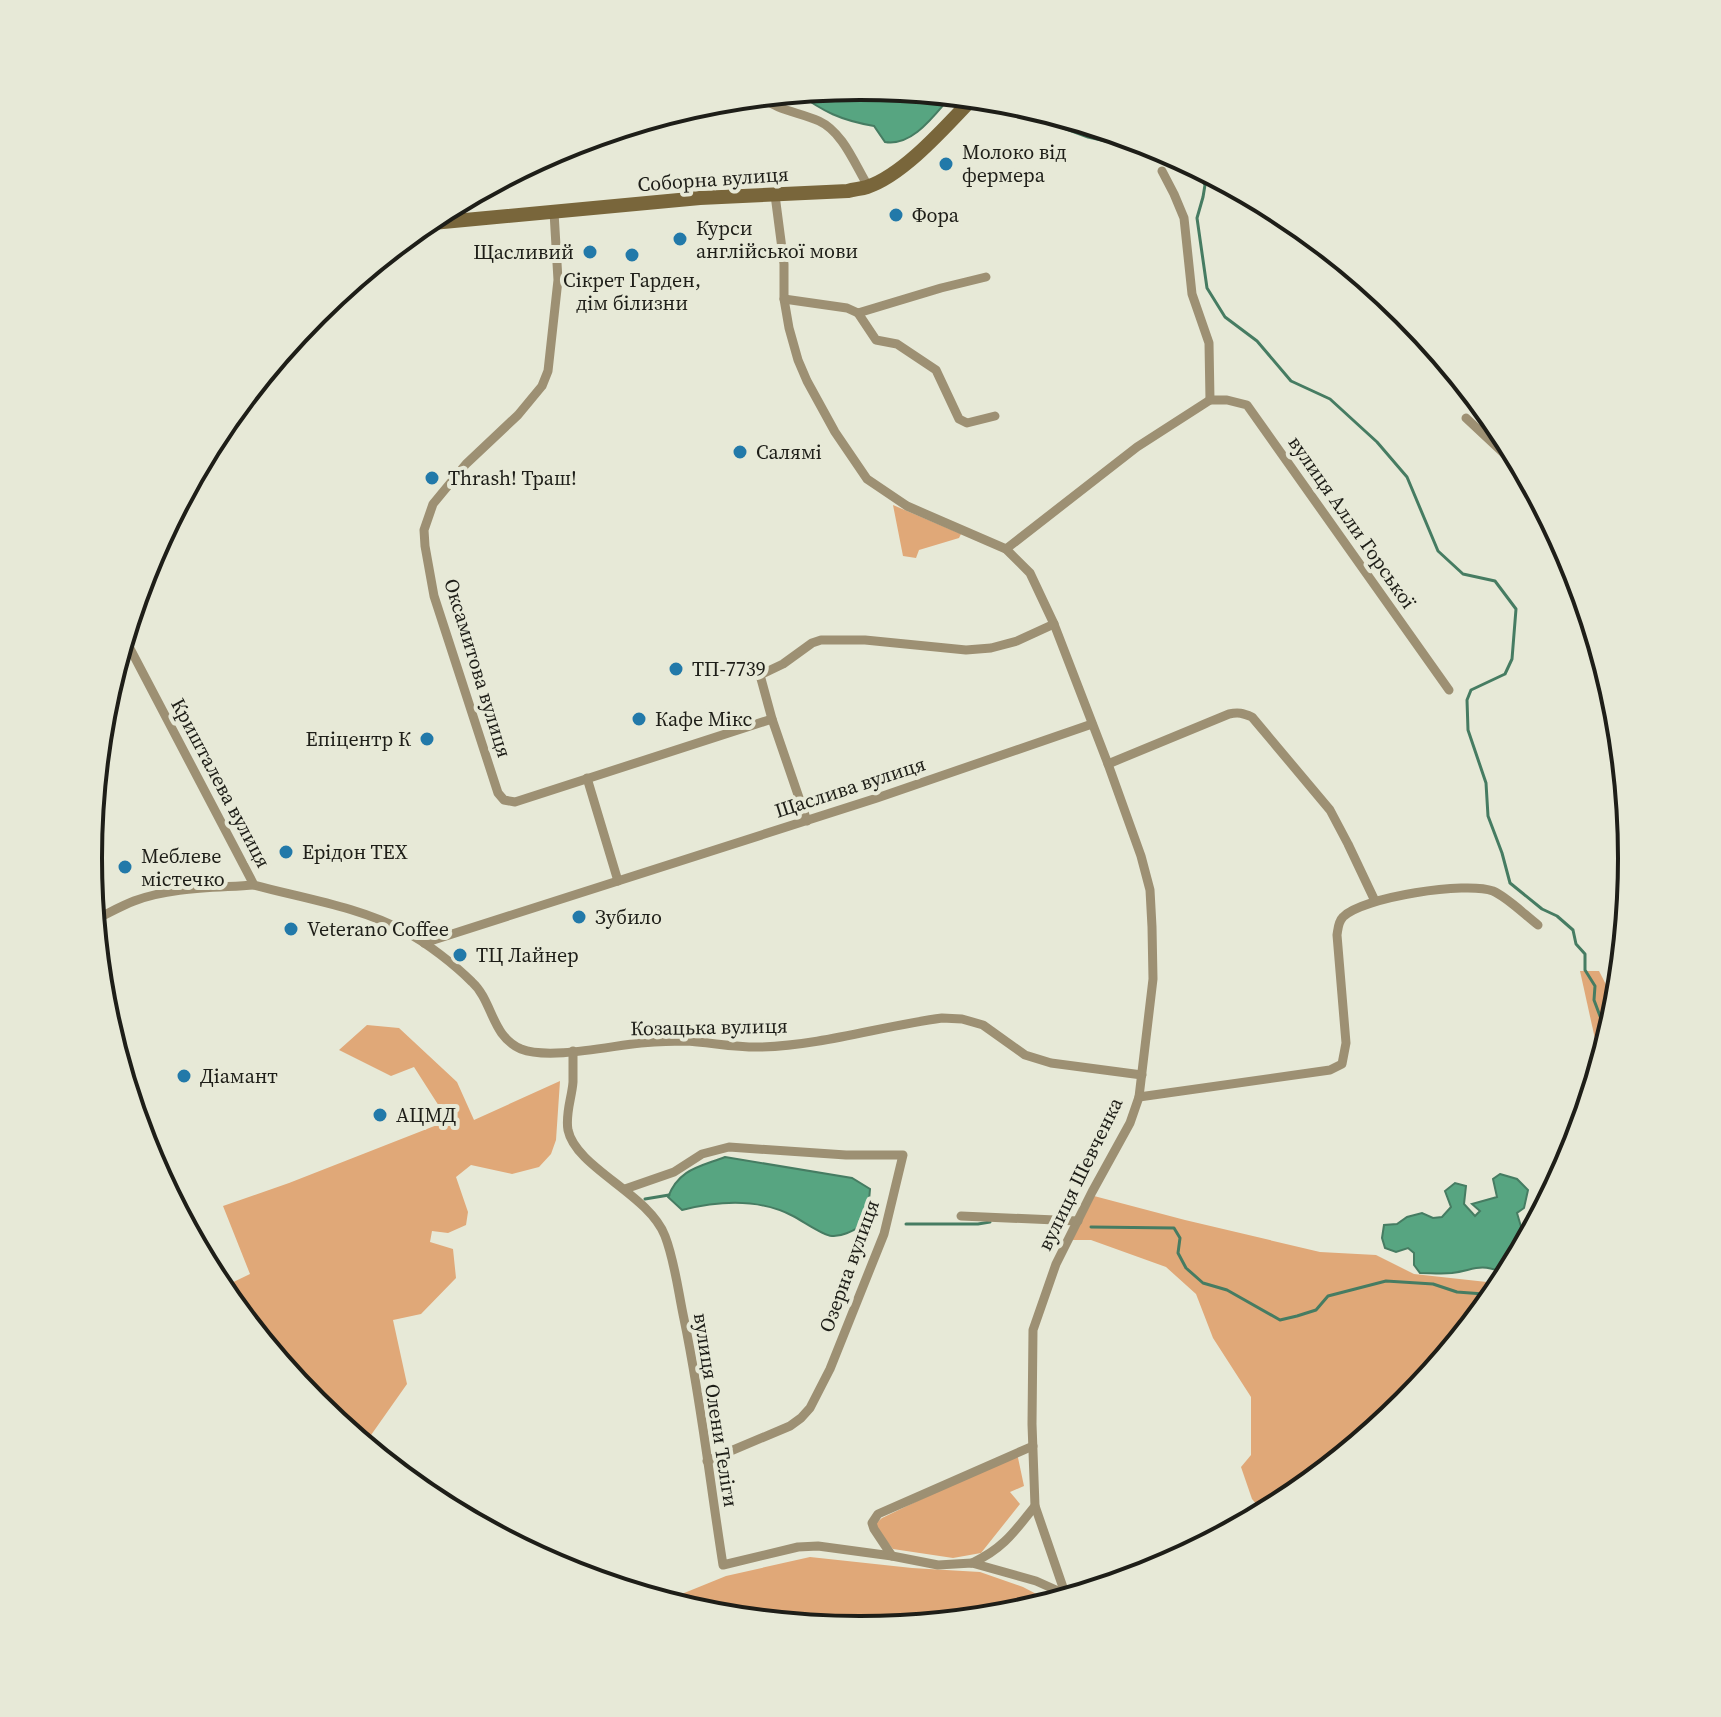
<svg xmlns="http://www.w3.org/2000/svg" width="1721" height="1717" viewBox="0 0 1721 1717" font-family="'Source Serif 4',serif">
	<rect width="100%" height="100%" fill="#e7e9d7"/>
	<g fill="#e0a878">
		<path d="M 893,505 L 961,534 L 959,538 L 919,550 L 916,558 L 903,556 Z"/>
		<path d="M 1580,971 L 1599,971 L 1618,1008 L 1601,1066 Z"/>
		<path d="M 367,1025 L 399,1028 L 457,1082 L 474,1120 L 560,1081 L 556,1140 L 551,1154 L 539,1167 L 512,1174 L 471,1165 L 456,1177 L 468,1212 L 466,1225 L 448,1233 L 432,1231 L 430,1242 L 453,1249 L 456,1278 L 421,1314 L 393,1320 L 407,1384 L 364,1445 L 314,1404 L 308,1397 C 313,1382 300,1374 287,1372 L 219,1289 L 250,1274 L 223,1206 L 289,1183 L 437,1125 L 446,1117 L 414,1067 L 391,1076 L 339,1050 Z"/>
		<path d="M 1094,1196 L 1185,1220 L 1320,1252 L 1376,1255 L 1414,1274 L 1505,1284 L 1406,1405 L 1289,1501 L 1265,1514 L 1252,1499 L 1241,1467 L 1251,1455 L 1251,1397 L 1213,1338 L 1196,1294 L 1166,1267 L 1091,1240 L 1072,1240 Z"/>
		<path d="M 1017,1453 L 1024,1486 L 1010,1492 L 1020,1504 L 981,1553 L 953,1558 L 893,1549 L 874,1525 L 882,1518 Z"/>
		<path d="M 810,1557 L 912,1568 L 980,1572 L 1023,1587 L 1044,1598 L 1048,1605 L 1011,1616 L 860,1631 L 709,1616 L 662,1602 L 726,1576 Z"/>
	</g>
	<g fill="#57a581" stroke="#467c62" stroke-width="2">
		<path d="M 861,86 L 952,95 C 935,114 913,147 885,142 L 874,126 C 840,120 824,112 796,92 Z"/>
		<path d="M 725,1157 L 852,1178 L 870,1189 L 867,1223 C 857,1228 844,1237 832,1236 C 822,1235 803,1221 793,1216 C 759,1198 718,1201 682,1210 L 668,1197 C 679,1169 699,1167 725,1157 Z"/>
		<path d="M 1500,1174 L 1517,1179 L 1528,1190 L 1524,1208 L 1517,1213 L 1522,1230 L 1533,1232 L 1513,1269 L 1502,1272 C 1479,1263 1474,1270 1452,1273 C 1442,1274 1430,1273 1420,1273 L 1414,1265 L 1414,1253 L 1408,1248 L 1396,1252 L 1385,1248 L 1382,1238 L 1384,1225 L 1397,1224 L 1407,1217 L 1422,1213 L 1433,1218 L 1442,1217 L 1451,1207 L 1445,1191 L 1455,1183 L 1466,1186 L 1464,1204 L 1475,1216 L 1480,1211 L 1472,1204 L 1497,1197 L 1493,1179 Z"/>
	</g>
	<g fill="none" stroke-linecap="round" stroke-linejoin="round">
		<g stroke="#467c62" stroke-width="3">
			<path d="M 983,98 L 1001,107 L 1034,117 L 1088,137 L 1150,151 L 1173,159 L 1198,173 L 1205,185 L 1203,197 L 1197,218 L 1207,288 L 1225,317 L 1257,341 L 1291,381 L 1330,399 L 1377,442 L 1407,477 L 1438,551 L 1463,574 L 1495,581 L 1516,609 L 1512,659 L 1505,674 L 1471,690 L 1467,700 L 1468,730 L 1486,783 L 1488,816 L 1502,853 L 1510,883 L 1542,909 L 1557,916 L 1573,930 L 1576,944 L 1585,954 L 1585,970 L 1595,986 L 1594,1000 L 1609,1040"/>
			<path d="M 645,1199 L 669,1195"/>
			<path d="M 866,1209 L 879,1215"/>
			<path d="M 906,1224 L 978,1224 L 990,1222"/>
			<path d="M 1091,1227 L 1174,1228 L 1180,1238 L 1178,1253 L 1186,1268 L 1203,1283 L 1227,1290 L 1280,1320 L 1297,1316 L 1316,1310 L 1328,1296 L 1386,1281 L 1433,1284 L 1457,1292 L 1497,1295"/>
		</g>
		<g stroke="#9d9073" stroke-width="9">
			<path d="M 761,96 C 777,111 799,112 819,121 C 843,132 855,165 868,186"/>
			<path d="M 1162,171 L 1174,194 L 1184,218 L 1192,294 L 1209,343 L 1210,400"/>
			<path d="M 775,195 L 784,264 L 784,299 L 789,328 L 798,360 L 807,381 L 835,432 L 867,479 L 907,506 L 1006,549 L 1030,573 L 1054,624 L 1108,764 L 1141,856 L 1150,890 L 1152,927 L 1153,979 L 1139,1097 L 1130,1123 L 1092,1192 L 1056,1264 L 1033,1330 L 1032,1424 L 1035,1506 L 1067,1599"/>
			<path d="M 554,212 L 558,280 L 548,371 L 542,386 L 518,415 L 466,464 L 433,504 L 424,530 L 425,546 L 434,596 L 498,793 L 504,800 L 515,802 L 772,719"/>
			<path d="M 784,299 L 847,308 L 858,313 L 941,288 L 986,277"/>
			<path d="M 858,313 L 876,340 L 897,344 L 936,370 L 959,419 L 967,423 L 995,416"/>
			<path d="M 1466,418 L 1527,475"/>
			<path d="M 1006,549 L 1137,447 L 1210,400 L 1227,400 L 1247,405 L 1449,690"/>
			<path d="M 124,637 L 254,885 C 302,898 360,907 404,931 C 426,942 455,965 472,982 C 493,1001 491,1036 521,1049 C 549,1060 610,1046 641,1043 C 655,1042 670,1041 684,1041 C 710,1042 735,1048 762,1047 C 823,1045 882,1026 942,1018 L 962,1019 L 983,1025 L 1025,1055 L 1051,1063 L 1142,1075"/>
			<path d="M 1108,764 L 1229,714 C 1238,712 1243,713 1252,717 L 1330,810 L 1348,844 L 1375,901"/>
			<path d="M 587,778 L 618,881"/>
			<path d="M 807,821 L 772,719 L 760,675 L 783,664 L 812,643 L 821,640 L 865,640 L 966,650 L 991,648 L 1017,641 L 1054,624"/>
			<path d="M 94,920 C 107,914 121,906 134,901 C 170,887 216,888 254,885"/>
			<path d="M 424,943 L 877,798 L 1092,724"/>
			<path d="M 573,1051 C 573,1061 573,1072 573,1082 C 572,1097 565,1114 568,1130 C 576,1168 649,1194 665,1236 C 675,1262 678,1291 684,1319 C 701,1400 710,1483 723,1565 L 798,1547 L 818,1546 L 892,1556 L 938,1565 L 972,1563 L 1036,1581 L 1065,1594"/>
			<path d="M 1139,1097 L 1330,1070 L 1342,1064 L 1346,1043 L 1337,935 C 1338,929 1338,922 1343,917 C 1362,897 1467,881 1493,891 C 1507,897 1525,915 1538,925"/>
			<path d="M 625,1189 L 674,1172 L 702,1154 L 729,1147 L 846,1155 L 903,1155 L 884,1234 L 830,1369 L 810,1408 L 801,1418 L 790,1426 L 707,1461"/>
			<path d="M 961,1216 L 1078,1221"/>
			<path d="M 892,1556 L 874,1529 L 872,1523 L 878,1514 L 1033,1446"/>
			<path d="M 972,1563 C 1003,1549 1015,1531 1035,1506"/>
		</g>
		<path stroke="#79663b" stroke-width="14" d="M 422,224 L 700,198 L 848,191 C 854,189 861,189 867,187 C 904,175 947,125 974,97"/>
	</g>
	<g fill="#2279a9" stroke="#e7e9d7" stroke-width="3">
		<circle cx="946" cy="164" r="8"/>
		<circle cx="896" cy="215" r="8"/>
		<circle cx="680" cy="239" r="8"/>
		<circle cx="590" cy="252" r="8"/>
		<circle cx="632" cy="255" r="8"/>
		<circle cx="740" cy="452" r="8"/>
		<circle cx="432" cy="478" r="8"/>
		<circle cx="676" cy="669" r="8"/>
		<circle cx="639" cy="719" r="8"/>
		<circle cx="427" cy="739" r="8"/>
		<circle cx="286" cy="852" r="8"/>
		<circle cx="125" cy="867" r="8"/>
		<circle cx="579" cy="917" r="8"/>
		<circle cx="291" cy="929" r="8"/>
		<circle cx="460" cy="955" r="8"/>
		<circle cx="184" cy="1076" r="8"/>
		<circle cx="380" cy="1115" r="8"/>
	</g>
	<g text-anchor="middle" dominant-baseline="central" stroke-width="8" stroke-linejoin="round" paint-order="stroke">
		<g font-size="20" fill="#1e1e18" stroke="#e7e9d7" text-anchor="start">
			<text x="962" y="152">Молоко від<tspan x="962" dy="23">фермера</tspan></text>
			<text x="912" y="215">Фора</text>
			<text x="696" y="228">Курси<tspan x="696" dy="23">англійської мови</tspan></text>
			<text x="574" y="252" text-anchor="end">Щасливий</text>
			<text x="632" y="280" text-anchor="middle">Сікрет Гарден,<tspan x="632" dy="23">дім білизни</tspan></text>
			<text x="756" y="452">Салямі</text>
			<text x="448" y="478">Thrash! Траш!</text>
			<text x="692" y="669">ТП-7739</text>
			<text x="655" y="719">Кафе Мікс</text>
			<text x="411" y="739" text-anchor="end">Епіцентр К</text>
			<text x="302" y="852">Ерідон ТЕХ</text>
			<text x="141" y="856">Меблеве<tspan x="141" dy="23">містечко</tspan></text>
			<text x="595" y="917">Зубило</text>
			<text x="307" y="929">Veterano Coffee</text>
			<text x="476" y="955">ТЦ Лайнер</text>
			<text x="200" y="1076">Діамант</text>
			<text x="396" y="1115">АЦМД</text>
		</g>
		<g font-size="20" fill="#1e1e18" stroke="#e7e9d7">
			<text transform="translate(713 179) rotate(-4)">Соборна вулиця</text>
			<text transform="translate(1352 522) rotate(55)">вулиця Алли Горської</text>
			<text transform="translate(478 668) rotate(73)">Оксамитова вулиця</text>
			<text transform="translate(221 783) rotate(62)">Кришталева вулиця</text>
			<text transform="translate(850 787) rotate(-18)">Щаслива вулиця</text>
			<text transform="translate(709 1027) rotate(-1)">Козацька вулиця</text>
			<text transform="translate(1080 1174) rotate(-64)">вулиця Шевченка</text>
			<text transform="translate(849 1266) rotate(-70)">Озерна вулиця</text>
			<text transform="translate(716 1410) rotate(81)">вулиця Олени Теліги</text>
		</g>
	</g>
	<path d="M0 0H1721V1717H0ZM102 858a758 758 0 1 1 1516 0a758 758 0 1 1-1516 0Z" fill="#e7e9d7" fill-rule="evenodd"/>
	<path fill="none" stroke="#1e1e18" stroke-width="4" d="M102 858a758 758 0 1 1 1516 0a758 758 0 1 1-1516 0Z"/>
</svg>
